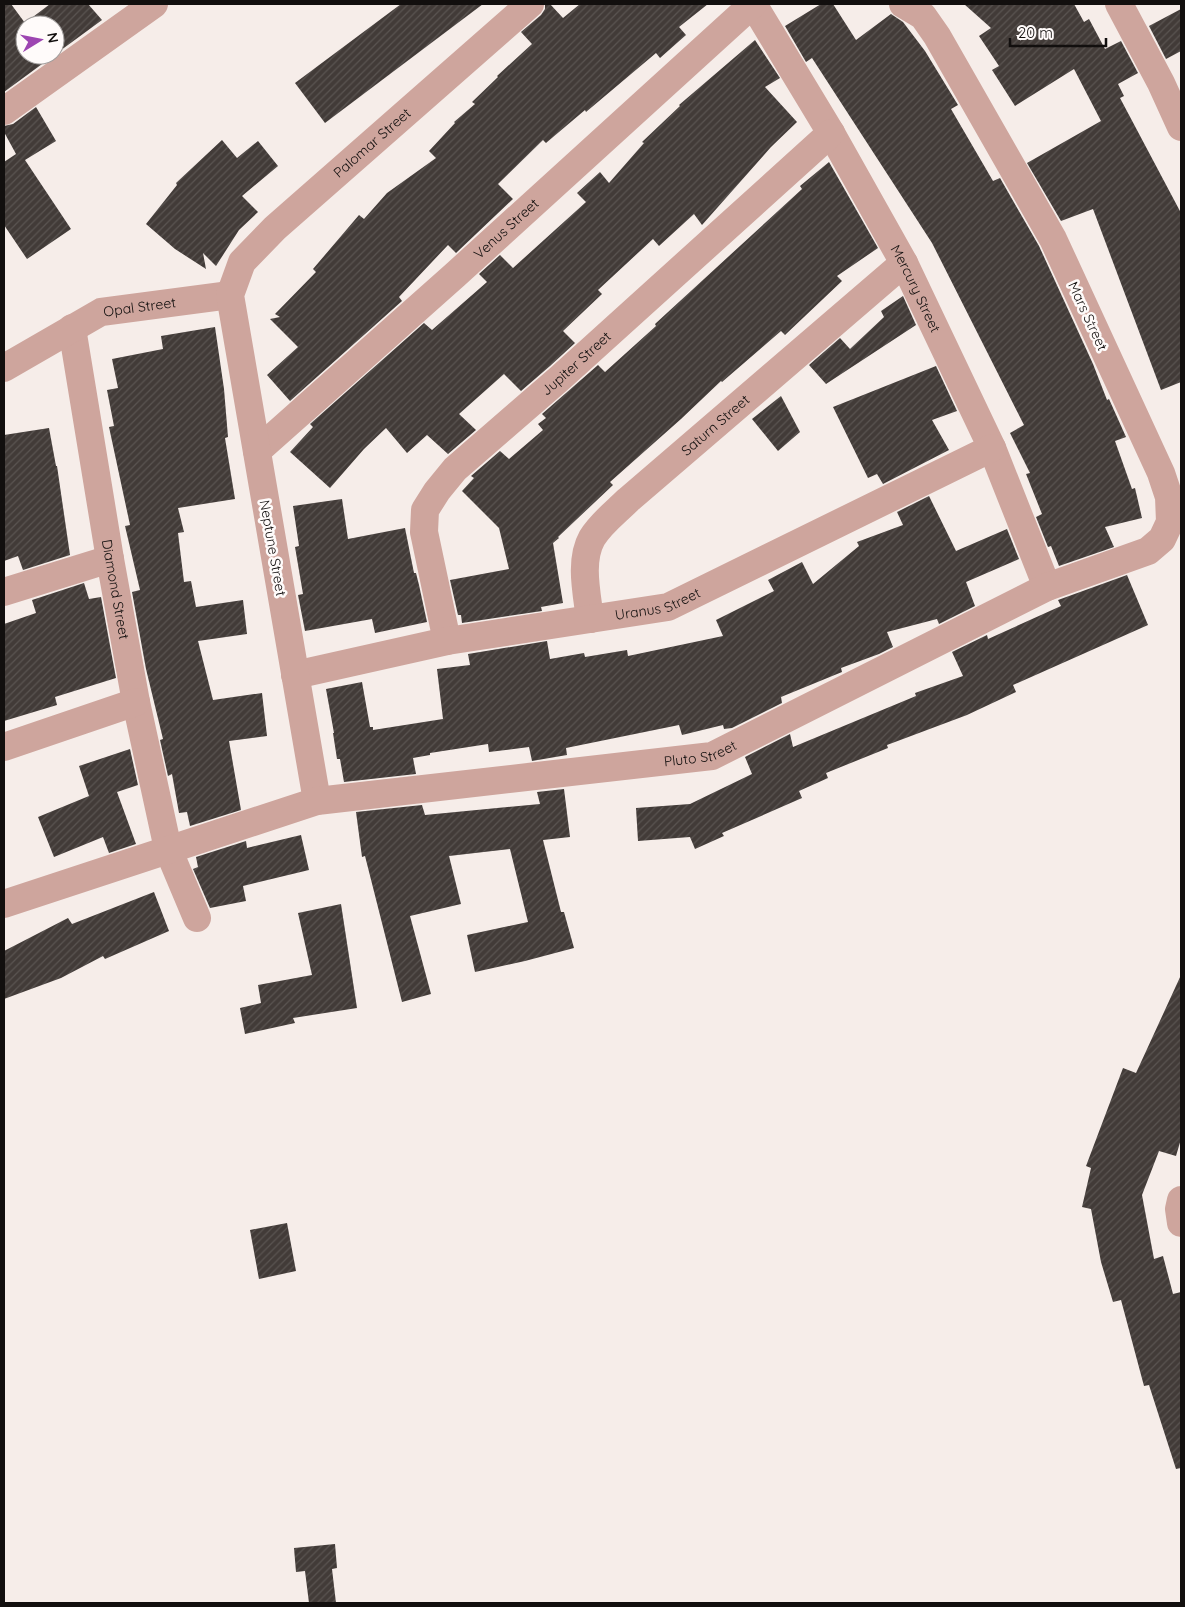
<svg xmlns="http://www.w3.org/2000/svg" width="1185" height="1607" viewBox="0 0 1185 1607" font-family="Quicksand,sans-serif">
	<defs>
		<pattern id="building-hatch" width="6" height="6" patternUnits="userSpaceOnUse" patternTransform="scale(1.25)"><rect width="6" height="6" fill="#423b38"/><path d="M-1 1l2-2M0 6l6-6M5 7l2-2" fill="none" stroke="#5a5451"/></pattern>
	</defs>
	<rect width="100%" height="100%" fill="#f6ede9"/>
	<g fill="url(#building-hatch)" fill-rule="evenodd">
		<path d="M 4,4 L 11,4 L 25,23 L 50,4 L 88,4 L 102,20 L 4,92 ZM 25,25 L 55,25 L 55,55 L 25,55 Z"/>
		<path d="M 401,4 L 483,4 L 325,123 L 295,83 Z"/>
		<path d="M 545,4 L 550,4 L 563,18 L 580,4 L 708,4 L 679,27 L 686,35 L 660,58 L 656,53 L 586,112 L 585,110 L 546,143 L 543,140 L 498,184 L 513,199 L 456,253 L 448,245 L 399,297 L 402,301 L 290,401 L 267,375 L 298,347 L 270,319 L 280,317 L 275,314 L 316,272 L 313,269 L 359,215 L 364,219 L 387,193 L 436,158 L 429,151 L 455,123 L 454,122 L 475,104 L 472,102 L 498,77 L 497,76 L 532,44 L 521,32 L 541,15 L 545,9 Z"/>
		<path d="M 821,4 L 833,4 L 856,40 L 891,14 L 903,22 L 925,51 L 958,105 L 951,109 L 993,181 L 1000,178 L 1039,246 L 1093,364 L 1107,400 L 1109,399 L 1126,437 L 1115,441 L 1132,489 L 1135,488 L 1142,518 L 1105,527 L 1114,547 L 1059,566 L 1051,546 L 1048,547 L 1036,517 L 1042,514 L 1026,474 L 1030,473 L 1010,433 L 1024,425 L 932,243 L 812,58 L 806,62 L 785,26 Z"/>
		<path d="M 964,4 L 1074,4 L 1084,22 L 1089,19 L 1105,49 L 1121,41 L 1138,73 L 1118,84 L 1124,96 L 1120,98 L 1181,213 L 1181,382 L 1161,390 L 1093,209 L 1061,221 L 1027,163 L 1101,121 L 1074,69 L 1015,106 L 992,70 L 999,66 L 979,36 L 991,28 Z"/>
		<path d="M 1181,9 L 1181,51 L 1166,59 L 1149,26 Z"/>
		<path d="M 755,40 L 780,78 L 765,87 L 797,122 L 771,147 L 702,225 L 694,214 L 659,246 L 653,239 L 598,290 L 602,294 L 563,331 L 575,343 L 550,366 L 521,391 L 504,374 L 459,414 L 476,430 L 448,454 L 427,435 L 407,453 L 386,428 L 364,449 L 330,488 L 290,452 L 313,427 L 310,424 L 424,323 L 432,330 L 487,282 L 479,274 L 500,255 L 513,268 L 586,202 L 577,193 L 600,172 L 609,183 L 644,143 L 642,142 L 680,106 L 679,105 Z"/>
		<path d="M 36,107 L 56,141 L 25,160 L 71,229 L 27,259 L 4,225 L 4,162 L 16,154 L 4,132 L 4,126 L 13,124 Z"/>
		<path d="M 222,140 L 237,158 L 258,141 L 278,166 L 242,196 L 258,212 L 239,230 L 216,266 L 203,253 L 206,269 L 175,249 L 146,224 L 177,185 L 176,183 Z"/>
		<path d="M 829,162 L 878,248 L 837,276 L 842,281 L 785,335 L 781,331 L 722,382 L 721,381 L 681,419 L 610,482 L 613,485 L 558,537 L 559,538 L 553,543 L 563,603 L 541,607 L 542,611 L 462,623 L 461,615 L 458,615 L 450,580 L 509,569 L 499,528 L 462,491 L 474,478 L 471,476 L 500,451 L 509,459 L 543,430 L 538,424 L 546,418 L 542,414 L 598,365 L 605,372 L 656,326 L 655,324 L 802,189 L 800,186 Z"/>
		<path d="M 903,296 L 916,325 L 826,384 L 809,365 L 840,338 L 850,349 L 884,317 L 881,311 Z"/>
		<path d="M 215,327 L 224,389 L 228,437 L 225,438 L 235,499 L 178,508 L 184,532 L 178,533 L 184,582 L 191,581 L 196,607 L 243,600 L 247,634 L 198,641 L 213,700 L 262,693 L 267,736 L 229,741 L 241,810 L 190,826 L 187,812 L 179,813 L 172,774 L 168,776 L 160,740 L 163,739 L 146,669 L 132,592 L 140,590 L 125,526 L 130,525 L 109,427 L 114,426 L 107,390 L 118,388 L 112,359 L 163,349 L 161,336 Z"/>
		<path d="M 936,366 L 957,411 L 932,420 L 949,450 L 883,484 L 877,474 L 868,478 L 833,407 Z"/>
		<path d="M 781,396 L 800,432 L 778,451 L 752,419 Z"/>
		<path d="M 49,428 L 56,466 L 57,466 L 70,555 L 23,570 L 18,556 L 4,561 L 4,435 Z"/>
		<path d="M 929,496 L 956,551 L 1007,529 L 1019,559 L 966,582 L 975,606 L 939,624 L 937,619 L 887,632 L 893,647 L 879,654 L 841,668 L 842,672 L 781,697 L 782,703 L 732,728 L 724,729 L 723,725 L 682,735 L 679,725 L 566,748 L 567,755 L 532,761 L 529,747 L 489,752 L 488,744 L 430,753 L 430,755 L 413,758 L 416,774 L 344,782 L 340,759 L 337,759 L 333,733 L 334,733 L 326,689 L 362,682 L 370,727 L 373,727 L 373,730 L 443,719 L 437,669 L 470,665 L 468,654 L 547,641 L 550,659 L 584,653 L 585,657 L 627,650 L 628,656 L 723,636 L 716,620 L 774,591 L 768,580 L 802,562 L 813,584 L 859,546 L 857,542 L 903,525 L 897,512 Z"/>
		<path d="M 342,499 L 348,539 L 405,528 L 414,573 L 416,573 L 419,585 L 427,622 L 375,633 L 372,619 L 305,631 L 298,595 L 303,594 L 295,547 L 299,546 L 293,506 Z"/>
		<path d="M 1127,575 L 1148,625 L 1013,685 L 1016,692 L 967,715 L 887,745 L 888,748 L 826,773 L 828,778 L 799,791 L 802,798 L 722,833 L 724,836 L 695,849 L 690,837 L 638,841 L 636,808 L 690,804 L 752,774 L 745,757 L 790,734 L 793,747 L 916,696 L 915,693 L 963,676 L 952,652 L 987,635 L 988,639 L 1061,606 L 1058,600 Z"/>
		<path d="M 84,583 L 89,599 L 101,597 L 116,678 L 55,697 L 57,705 L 4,721 L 4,624 L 36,613 L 32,600 Z"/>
		<path d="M 130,749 L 138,785 L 117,792 L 136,844 L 109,853 L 103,837 L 54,857 L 38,817 L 89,796 L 79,766 Z"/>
		<path d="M 564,789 L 570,837 L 543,840 L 561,912 L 564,912 L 574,948 L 525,961 L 475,972 L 467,935 L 528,922 L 510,849 L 449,856 L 461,904 L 410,916 L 431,994 L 402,1002 L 365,856 L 362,857 L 356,812 L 422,805 L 425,815 L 540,804 L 537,792 Z"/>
		<path d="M 301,835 L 309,870 L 243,886 L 246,901 L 210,908 L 193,869 L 198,867 L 196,857 L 246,841 L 247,848 Z"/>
		<path d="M 154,892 L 169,931 L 105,959 L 103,956 L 61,978 L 4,999 L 4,951 L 68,918 L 72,924 Z"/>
		<path d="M 341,904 L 357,1008 L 293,1018 L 295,1023 L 245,1034 L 240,1008 L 261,1003 L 258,985 L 312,975 L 298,913 Z"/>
		<path d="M 1181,975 L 1181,1139 L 1176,1156 L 1159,1151 L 1142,1195 L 1154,1259 L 1163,1256 L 1173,1294 L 1181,1292 L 1181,1468 L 1176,1469 L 1149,1385 L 1144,1386 L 1121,1300 L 1113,1302 L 1101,1262 L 1091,1209 L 1082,1207 L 1091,1168 L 1086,1166 L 1123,1068 L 1136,1073 Z"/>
		<path d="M 287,1223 L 296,1271 L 259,1279 L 250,1230 Z"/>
		<path d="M 335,1544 L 337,1568 L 332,1569 L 336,1603 L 309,1603 L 305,1571 L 296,1572 L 294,1548 Z"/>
	</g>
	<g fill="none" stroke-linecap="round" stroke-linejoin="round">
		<g stroke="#cea59d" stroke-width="28">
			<path id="s1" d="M 753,4 L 831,133 L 904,263 L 992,448 L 1047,587"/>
			<path d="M 1119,4 L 1161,83 L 1181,127"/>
			<path d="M 4,111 L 154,4"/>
			<path id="s2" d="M 72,328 L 110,559 L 136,702 L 168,849 L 197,918"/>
			<path id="s3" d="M 4,368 L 101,312 L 230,295"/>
			<path id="s4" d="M 257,451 L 455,275 L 753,4"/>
			<path d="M 4,592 L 110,559"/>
			<path id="s5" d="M 590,619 C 587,594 579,561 592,538 C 601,523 616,512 628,500 L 904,263"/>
			<path id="s6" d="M 447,641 L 424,532 L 425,510 L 437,491 L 455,469 L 560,378 L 831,133"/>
			<path id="s7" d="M 295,675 L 447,641 L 668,607 L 992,448"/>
			<path d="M 4,747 L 136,702"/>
			<path id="s8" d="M 317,801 L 230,295 L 242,262 L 275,228 L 530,4"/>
			<path id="s9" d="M 4,904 L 317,801 L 712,756 L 1047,587 L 1148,551 L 1162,539 L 1170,522 L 1169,497 L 1161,473 L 1053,239 L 937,36 L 923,16 L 903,4"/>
			<path d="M 1181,1200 L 1179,1209 L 1181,1223"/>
		</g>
	</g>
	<g text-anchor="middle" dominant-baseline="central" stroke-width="5" stroke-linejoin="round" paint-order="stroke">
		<g font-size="14" fill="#120f0e" stroke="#fffbfa">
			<text stroke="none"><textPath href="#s8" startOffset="725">Palomar Street</textPath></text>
			<text stroke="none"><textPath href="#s4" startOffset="334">Venus Street</textPath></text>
			<text stroke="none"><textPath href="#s1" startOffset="328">Mercury Street</textPath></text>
			<text stroke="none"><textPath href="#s3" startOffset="151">Opal Street</textPath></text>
			<text transform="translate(1088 316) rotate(65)">Mars Street</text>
			<text stroke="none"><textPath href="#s6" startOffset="345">Jupiter Street</textPath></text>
			<text stroke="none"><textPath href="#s5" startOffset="250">Saturn Street</textPath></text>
			<text transform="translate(273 548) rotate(80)">Neptune Street</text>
			<text stroke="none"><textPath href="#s2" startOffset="265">Diamond Street</textPath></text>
			<text stroke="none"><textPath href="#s7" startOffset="370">Uranus Street</textPath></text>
			<text stroke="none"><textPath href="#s9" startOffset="716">Pluto Street</textPath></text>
		</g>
	</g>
	<rect width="1185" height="1607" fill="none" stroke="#120f0e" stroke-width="10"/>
	<g transform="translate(40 40) rotate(80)"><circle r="24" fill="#fffbfa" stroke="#a09d9c"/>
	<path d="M0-4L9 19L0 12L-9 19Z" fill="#9d45b1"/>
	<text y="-8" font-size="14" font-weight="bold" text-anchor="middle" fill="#120f0e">N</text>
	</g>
	<path d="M1010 38v8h96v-8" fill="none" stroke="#120f0e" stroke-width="2.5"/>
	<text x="1018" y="38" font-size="15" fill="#120f0e" stroke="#fffbfa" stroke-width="4" paint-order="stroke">20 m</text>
</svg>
